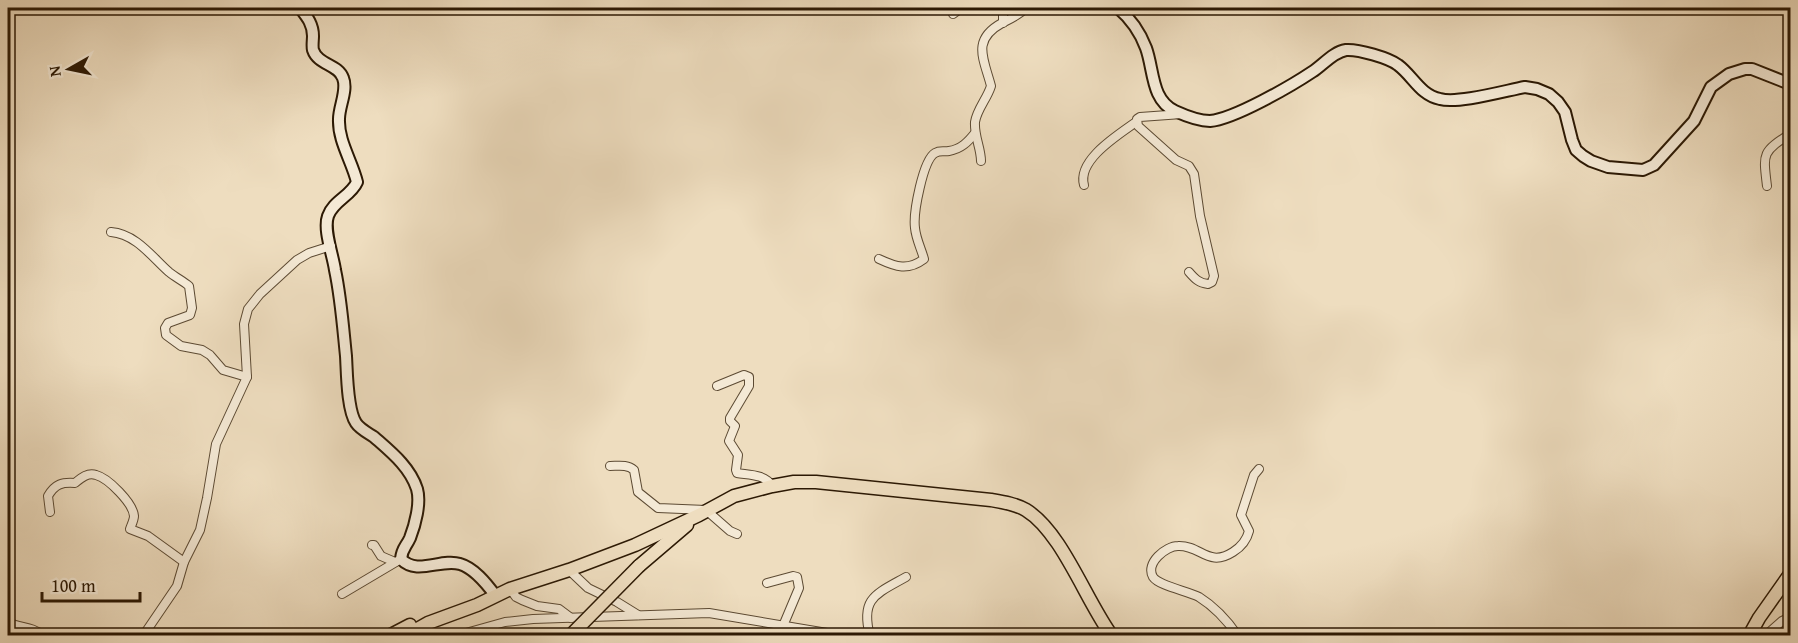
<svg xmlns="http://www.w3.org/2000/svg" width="1798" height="643" viewBox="0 0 1798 643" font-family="'Gentium Book Plus',serif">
	<rect width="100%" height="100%" fill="#eeddbf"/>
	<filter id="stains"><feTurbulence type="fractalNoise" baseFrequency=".00333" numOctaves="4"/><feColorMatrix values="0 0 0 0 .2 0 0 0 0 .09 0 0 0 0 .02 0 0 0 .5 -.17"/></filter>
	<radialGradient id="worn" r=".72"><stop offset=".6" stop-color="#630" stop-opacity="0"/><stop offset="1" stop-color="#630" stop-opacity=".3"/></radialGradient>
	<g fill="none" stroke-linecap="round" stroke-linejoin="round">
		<defs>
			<g id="street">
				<path d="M 1003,8 L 1003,23"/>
				<path d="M 953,14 L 961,8"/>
				<path d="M 1182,114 L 1140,117 L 1137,119 L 1138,126 L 1176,160 L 1189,166 L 1194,174 L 1200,216 L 1214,276 L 1212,282 L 1208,284 C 1199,283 1195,279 1189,272"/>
				<path d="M 981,161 C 981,148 974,136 975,122 C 977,109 987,99 991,86 C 984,59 971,40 1002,23 C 1010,19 1019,15 1026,8"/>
				<path d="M 1084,185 C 1077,160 1118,135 1136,122"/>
				<path d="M 1767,186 C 1763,153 1762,152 1790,134"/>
				<path d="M 111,232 C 136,234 152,257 169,272 C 175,277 183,281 189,286 L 192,308 L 190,315 L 168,323 L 165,328 L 166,335 L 181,346 L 202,350 L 210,355 L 223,370 L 247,377"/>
				<path d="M 879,259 C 896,267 908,271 924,259 C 921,248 916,239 915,228 C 913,213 923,160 935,153 C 940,150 944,152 949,151 C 961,149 968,142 975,133"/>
				<path d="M 717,386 L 744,375 L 749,377 L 749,386 L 730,418 L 730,421 L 735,426 L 729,441 L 738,455 L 736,470 L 737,473 C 749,475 765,474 772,486"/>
				<path d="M 610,466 C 618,466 627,464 634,470 L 638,492 L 658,508 L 706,510 L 730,531 L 737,534"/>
				<path d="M 50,512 L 48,496 C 55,484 62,482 75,483 C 81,478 88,472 96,475 C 108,478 133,503 134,516 C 134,520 131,526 130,529 L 148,536 L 184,562"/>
				<path d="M 372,545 L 374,545 L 381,556 L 395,562"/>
				<path d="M 569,570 L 588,588 L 617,602 L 638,615"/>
				<path d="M 767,583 L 793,576 L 797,577 L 799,588 L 783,626"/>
				<path d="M 510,589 L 516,597 L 522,600 L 537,606 L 559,609 L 571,618"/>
				<path d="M 342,594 L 401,559"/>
				<path d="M 8,622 C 21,629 30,625 44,636"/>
				<path d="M 143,636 L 177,586 L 184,562 L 200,530 L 207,498 L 216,444 L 247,377 L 244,324 L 248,309 L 260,294 L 297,260 L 309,253 L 331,246"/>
				<path d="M 455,636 L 505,622 L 533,619 L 709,613 L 845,636"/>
				<path d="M 870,636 C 860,598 876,594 906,577"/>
				<path d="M 1238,636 C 1227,620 1215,607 1199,597 C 1188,591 1159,586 1153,577 C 1145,563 1166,546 1178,546 C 1201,545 1208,568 1233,552 C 1241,547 1247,539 1249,531 L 1241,515 L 1254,475 L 1259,469"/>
				<path d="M 1765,636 L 1782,621 L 1790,617"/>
			</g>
			<g id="secondary">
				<path d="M 300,8 C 307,17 313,24 313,36 C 313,40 312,46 313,50 C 318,65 338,64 343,78 C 348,90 339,106 339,119 C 338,141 352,161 357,182 C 351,196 333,201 328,216 C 323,230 333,255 335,270 C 341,298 343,327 346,356 C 347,372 347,410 356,423 C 360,429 368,433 374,437 C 391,452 410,467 417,489 C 421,503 415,525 410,538 C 406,547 402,548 401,559 C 417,576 441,558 460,564 C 474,568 486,583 495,595"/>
				<path d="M 1118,8 C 1131,19 1140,32 1146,48 C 1154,70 1151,100 1175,111 C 1186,116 1199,121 1210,121 C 1234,119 1291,86 1312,72 C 1323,65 1333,52 1346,50 C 1358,49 1389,58 1398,65 C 1413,76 1420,95 1440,99 C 1458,104 1504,91 1525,87 L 1537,89 L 1549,94 L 1558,102 L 1565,112 L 1572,140 L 1576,150 L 1583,156 L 1591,161 L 1608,167 L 1643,170 L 1654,165 L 1694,121 L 1711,87 L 1729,74 L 1745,69 L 1752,69 L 1790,84"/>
			</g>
			<g id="primary">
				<path d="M 639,566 L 687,525"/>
				<path d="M 389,636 L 410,625"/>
				<path d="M 405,636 L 428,623 L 477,605 L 510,589 L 569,570 L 635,545 L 699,515 L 734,496 L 772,486 L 794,482 L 816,482 L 991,500 C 1003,502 1016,504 1026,510 C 1062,532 1086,601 1112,636"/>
				<path d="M 1749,636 L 1759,618 L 1790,574"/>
			</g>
		</defs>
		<use href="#street" stroke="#5c4a33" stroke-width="10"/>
		<use href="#secondary" stroke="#2c1904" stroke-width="14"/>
		<use href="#primary" stroke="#2c1904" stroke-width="15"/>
		<use href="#street" stroke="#f4e9d5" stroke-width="8"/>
		<use href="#secondary" stroke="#f4e9d5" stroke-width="10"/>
		<use href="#primary" stroke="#eeddbf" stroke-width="12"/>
		<defs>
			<path id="primary-bridge" d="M 570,636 L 639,566"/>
		</defs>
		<use href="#primary-bridge" stroke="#2c1904" stroke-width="15" stroke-linecap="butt"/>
		<use href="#primary-bridge" stroke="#eeddbf" stroke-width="12"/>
	</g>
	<rect width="1798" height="643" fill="none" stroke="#eeddbf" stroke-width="30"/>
	<rect x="9" y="9" width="1780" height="625" fill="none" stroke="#2c1904" stroke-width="3"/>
	<rect x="15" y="15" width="1768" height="613" fill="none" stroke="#2c1904" stroke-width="1.5"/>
	<g transform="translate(69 69) rotate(261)" stroke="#f4e9d5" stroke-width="4.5" paint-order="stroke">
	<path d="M0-4.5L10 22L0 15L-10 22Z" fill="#2c1904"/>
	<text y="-9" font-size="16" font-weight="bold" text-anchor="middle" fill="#2c1904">N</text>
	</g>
	<path d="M42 592v9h98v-9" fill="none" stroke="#2c1904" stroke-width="3"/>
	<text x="51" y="592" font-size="18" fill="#2c1904" stroke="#f4e9d5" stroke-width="4.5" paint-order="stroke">100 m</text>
	<rect width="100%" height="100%" filter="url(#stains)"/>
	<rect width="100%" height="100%" fill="url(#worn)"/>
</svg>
